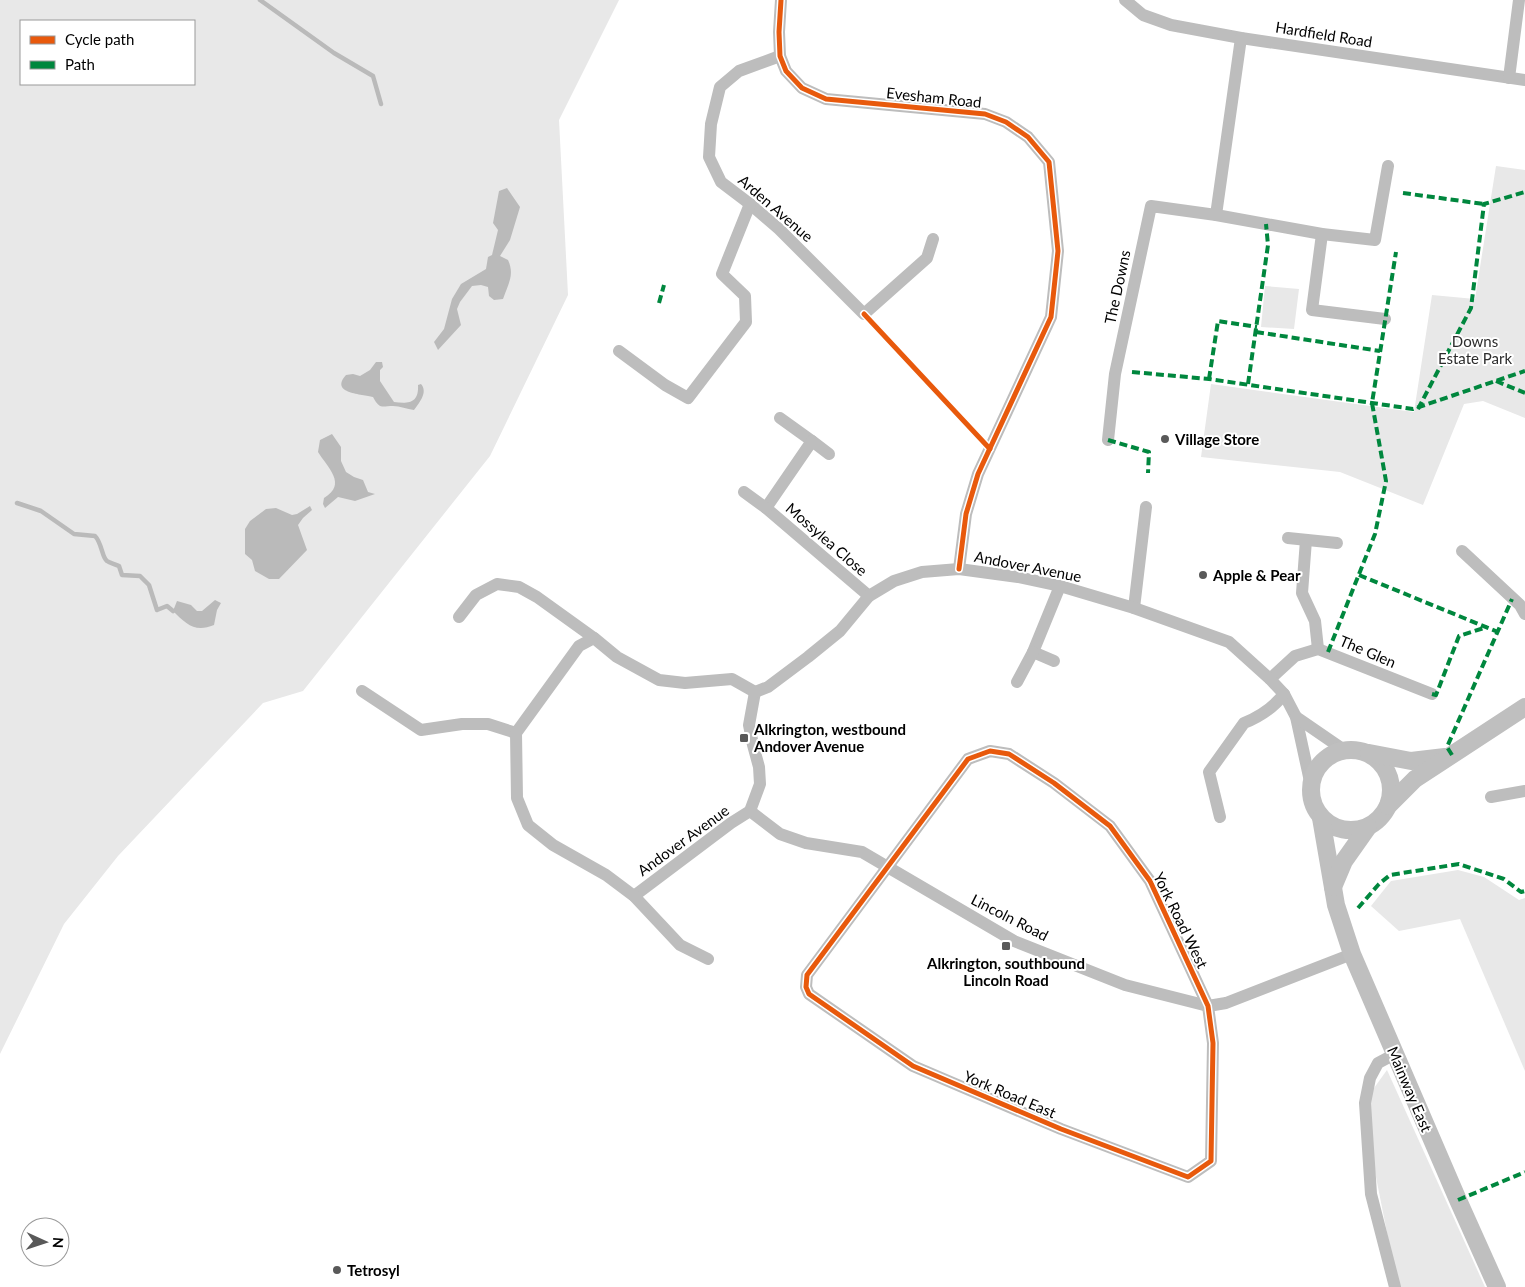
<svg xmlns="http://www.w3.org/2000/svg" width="1525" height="1287" viewBox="0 0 1525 1287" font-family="Lato,sans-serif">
	<rect width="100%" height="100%" fill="#fff"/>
	<g fill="#e8e8e8" fill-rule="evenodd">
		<path d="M 0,0 L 619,0 L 559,120 L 568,295 L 490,456 L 303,691 L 263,703 L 118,856 L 64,924 L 0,1054 ZM 21,21 L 194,21 L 194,84 L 21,84 Z"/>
		<path d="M 1496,166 L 1525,170 L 1525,418 L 1483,401 L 1464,404 L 1423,505 L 1340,472 L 1201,457 L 1211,384 L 1414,412 L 1432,295 L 1475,299 Z"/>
		<path d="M 1265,286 L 1299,289 L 1294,329 L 1261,327 Z"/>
		<path d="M 1458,870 L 1484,877 L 1519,900 L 1525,898 L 1525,1071 L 1460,919 L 1399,931 L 1371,906 L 1391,881 Z"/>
		<path d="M 1387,1070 L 1485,1287 L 1399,1287 L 1397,1283 L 1374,1167 L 1369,1095 Z"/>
	</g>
	<g fill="#bababa">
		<path d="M 507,188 L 520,207 L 510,240 L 500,256 L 508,260 C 515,275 508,284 503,299 L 494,300 L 489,296 L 488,287 L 481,285 L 472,286 L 460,302 L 457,309 L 461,325 L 438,350 L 434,342 L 444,329 L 452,299 L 461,284 L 486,269 L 488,257 L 492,255 L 498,230 L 493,223 L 499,191 Z"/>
		<path d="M 376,362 L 382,362 L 383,367 L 380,370 L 380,381 L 394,402 C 409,404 419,403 418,385 L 421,384 C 428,392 420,402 414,410 C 407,409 400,406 393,406 C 382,406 380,410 373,397 C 363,394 329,394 346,375 L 353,374 L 360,376 L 370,370 Z"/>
		<path d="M 332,434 L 341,447 L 341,461 L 346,472 L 354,477 L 363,480 L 368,492 L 375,494 L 355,501 L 338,497 L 325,508 L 323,504 L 324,498 C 348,484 327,467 318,452 L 320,440 Z"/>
		<path d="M 310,506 L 312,510 L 303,518 L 298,525 L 307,550 L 279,579 L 269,579 L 255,571 L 252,560 L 245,554 L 245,529 L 250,521 L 266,509 L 276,508 L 292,515 L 297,514 Z"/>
		<path d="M 215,600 L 221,603 L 217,610 L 214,625 C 195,633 186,624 173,611 L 177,601 L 191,605 L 197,611 L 202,611 Z"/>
	</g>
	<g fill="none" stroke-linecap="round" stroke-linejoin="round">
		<g stroke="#bababa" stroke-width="4.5">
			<path d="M 260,0 L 334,53 L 373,76 L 381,104"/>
			<path d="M 17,503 L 41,511 L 74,534 L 95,536 C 102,543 102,558 107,561 C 110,563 115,564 119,566 L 122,575 L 140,576 L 149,585 L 157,610 L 167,606 L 173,611"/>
		</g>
		<g stroke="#bdbdbd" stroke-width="12">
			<path d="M 781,0 L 779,32 L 780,56 L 786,71 L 802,88 L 826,99 L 985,114 L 1006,122 L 1028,137 L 1049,162 L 1058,251 L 1051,317 L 978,474 L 966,514 L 959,569"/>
			<path d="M 1125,0 L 1143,15 L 1171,25 L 1241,38 L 1525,80"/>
			<path d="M 780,56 L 739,71 L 720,87 L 711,124 L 709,157 L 721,182 L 750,204 L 779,229 L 864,314 L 927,258 L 933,239"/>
			<path d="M 1509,78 L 1519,0"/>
			<path d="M 1216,215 L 1241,38"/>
			<path d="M 1322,234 L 1312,310 L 1385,319"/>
			<path d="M 619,351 L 665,385 L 688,398 L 746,322 L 745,296 L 722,274 L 750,204"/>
			<path d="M 780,418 L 812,441 L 766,508 L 869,596"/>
			<path d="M 1108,440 L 1115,374 L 1151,206 L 1216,215 L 1322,234 L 1375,240 L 1388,166"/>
			<path d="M 812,441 L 829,454"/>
			<path d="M 744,492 L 766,508"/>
			<path d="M 1288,538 L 1337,543"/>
			<path d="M 1306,540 L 1302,593 L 1315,621 L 1318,649"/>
			<path d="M 1462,551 L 1520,605 L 1525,614"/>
			<path d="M 1134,608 L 1146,507"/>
			<path d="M 459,617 L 476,595 L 497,584 L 519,587 L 537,597 L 594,638"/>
			<path d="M 1054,661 L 1033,652 L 1060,586"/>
			<path d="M 1270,679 L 1295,656 L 1318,649 L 1432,694"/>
			<path d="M 1017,682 L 1033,652"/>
			<path d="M 362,691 L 421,730 L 462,724 L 488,724 L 516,733"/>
			<path d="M 755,692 L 768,687 L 808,657 L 840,631 L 869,596 L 894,581 L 922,572 L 959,569 L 1018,577 L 1060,586 L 1134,608 L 1229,642 L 1270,679 L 1284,694 L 1296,717 L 1311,786"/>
			<path d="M 1296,717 L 1344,750"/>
			<path d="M 990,751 L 1009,754 L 1054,783 L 1110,826 L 1150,881 L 1208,1006 L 1213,1043 L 1211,1161 L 1188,1177 L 1061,1129 L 913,1066 L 809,994 L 806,987 L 807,975 L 968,759 Z"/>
			<path d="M 1491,797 L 1525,791"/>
			<path d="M 750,811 L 780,834 L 806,843 L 862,852 L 1014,941 L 1125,985 L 1208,1006 L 1226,1003 L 1352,954"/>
			<path d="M 1220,817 L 1209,772 L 1244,723 C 1259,717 1274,707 1284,694"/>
			<path d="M 634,896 L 731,823 L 750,811 L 760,784 L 759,767 L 753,745 L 749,725 L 755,692"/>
			<path d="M 708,959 L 680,945 L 634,896 L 606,875 L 553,845 L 528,825 L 517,798 L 516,733 L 579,646 L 594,638 L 617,657 L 659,680 L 685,683 L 732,679 L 755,692"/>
			<path d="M 1395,1287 L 1371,1194 L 1365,1103 L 1370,1078 L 1378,1063 L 1395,1054"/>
		</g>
		<g stroke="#bfbfbf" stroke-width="18">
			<circle cx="1351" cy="790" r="40"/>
			<path d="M 1369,753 L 1411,761 L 1445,757"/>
			<path d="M 1388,806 L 1415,779 L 1525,707"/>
			<path d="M 1321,818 L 1336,905 L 1352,954 L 1458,1200 L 1497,1287"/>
			<path d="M 1333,887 L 1344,861 L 1368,827"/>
		</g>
		<g stroke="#00873e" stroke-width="4" stroke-dasharray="8 4" stroke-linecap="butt">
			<path d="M 1403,193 L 1484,204"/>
			<path d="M 659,303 L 664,285"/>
			<path d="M 1256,332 L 1380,351"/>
			<path d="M 1132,372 L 1209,379 L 1413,409 L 1525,371"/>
			<path d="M 1209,379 L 1218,321 L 1257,327"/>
			<path d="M 1496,381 L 1525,393"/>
			<path d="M 1248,384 L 1268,245 L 1266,224"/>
			<path d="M 1418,409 L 1471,308 L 1484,204 L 1525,192"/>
			<path d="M 1108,440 L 1149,452 L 1148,473"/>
			<path d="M 1359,575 L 1498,632"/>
			<path d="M 1328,652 L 1375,534 L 1386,481 L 1372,403 L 1396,252"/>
			<path d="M 1432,694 L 1436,695 L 1459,636 L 1487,627"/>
			<path d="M 1452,755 L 1447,747 L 1512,599"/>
			<path d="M 1358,908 L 1379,884 L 1390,875 L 1459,864 L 1504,879 L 1521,892 L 1525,891"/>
			<path d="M 1458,1200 L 1525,1172"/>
		</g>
		<defs>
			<g id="cycleway">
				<path d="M 781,0 L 779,32 L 780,56 L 786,71 L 802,88 L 826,99 L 985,114 L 1006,122 L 1028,137 L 1049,162 L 1058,251 L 1051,317 L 978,474 L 966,514 L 959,569"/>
				<path d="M 864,314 L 990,449"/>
				<path d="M 990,751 L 1009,754 L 1054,783 L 1110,826 L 1150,881 L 1208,1006 L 1213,1043 L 1211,1161 L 1188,1177 L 1061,1129 L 913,1066 L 809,994 L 806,987 L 807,975 L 968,759 Z"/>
			</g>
		</defs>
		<use href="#cycleway" stroke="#fff" stroke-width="8"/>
		<use href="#cycleway" stroke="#e8590c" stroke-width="5"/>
	</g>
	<g fill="#595959" stroke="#fff" stroke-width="2">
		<circle cx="1165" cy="439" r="5"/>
		<circle cx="1203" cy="575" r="5"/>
		<rect x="739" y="733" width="10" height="10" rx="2.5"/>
		<rect x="1001" y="941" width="10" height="10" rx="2.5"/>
		<circle cx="337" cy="1270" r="5"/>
	</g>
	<g text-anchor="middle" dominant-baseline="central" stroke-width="4" stroke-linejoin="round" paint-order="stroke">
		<g font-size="15" fill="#000" stroke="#fff">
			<text transform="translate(1324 34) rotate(9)">Hardfield Road</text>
			<text transform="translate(934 97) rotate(6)">Evesham Road</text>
			<text transform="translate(776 208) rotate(41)">Arden Avenue</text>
			<text transform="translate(1117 287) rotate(-78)">The Downs</text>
			<text transform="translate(827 539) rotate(41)">Mossylea Close</text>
			<text transform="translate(1028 566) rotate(11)">Andover Avenue</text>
			<text transform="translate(1368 651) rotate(23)">The Glen</text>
			<text transform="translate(683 840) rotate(-36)">Andover Avenue</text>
			<text transform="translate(1010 917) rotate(27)">Lincoln Road</text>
			<text transform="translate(1181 920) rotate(64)">York Road West</text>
			<text transform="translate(1410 1089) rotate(67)">Mainway East</text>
			<text transform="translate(1010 1094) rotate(23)">York Road East</text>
		</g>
		<g font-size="15" fill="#2d2d2d" stroke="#fff">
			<text x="1475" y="341">Downs<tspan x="1475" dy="17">Estate Park</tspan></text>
		</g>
		<g font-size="15" font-weight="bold" fill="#000" stroke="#fff" text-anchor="start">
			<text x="1175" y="439">Village Store</text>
			<text x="1213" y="575">Apple &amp; Pear</text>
			<text x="754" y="729">Alkrington, westbound<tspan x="754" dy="17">Andover Avenue</tspan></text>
			<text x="1006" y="963" text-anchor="middle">Alkrington, southbound<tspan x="1006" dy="17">Lincoln Road</tspan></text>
			<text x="347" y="1270">Tetrosyl</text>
		</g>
	</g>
	<rect x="20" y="20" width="175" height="65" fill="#ffffff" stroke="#999999"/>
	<rect x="30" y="36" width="25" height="8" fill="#e8590c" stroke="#999999"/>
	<text x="65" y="45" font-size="15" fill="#000000">Cycle path</text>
	<rect x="30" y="61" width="25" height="8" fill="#00873e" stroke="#999999"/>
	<text x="65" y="70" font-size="15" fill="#000000">Path</text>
	<g transform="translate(45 1242) rotate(93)"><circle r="24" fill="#ffffff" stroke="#999999"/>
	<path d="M0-4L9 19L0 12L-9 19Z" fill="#595959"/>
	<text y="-8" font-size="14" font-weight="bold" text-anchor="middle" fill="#000000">N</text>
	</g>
</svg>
